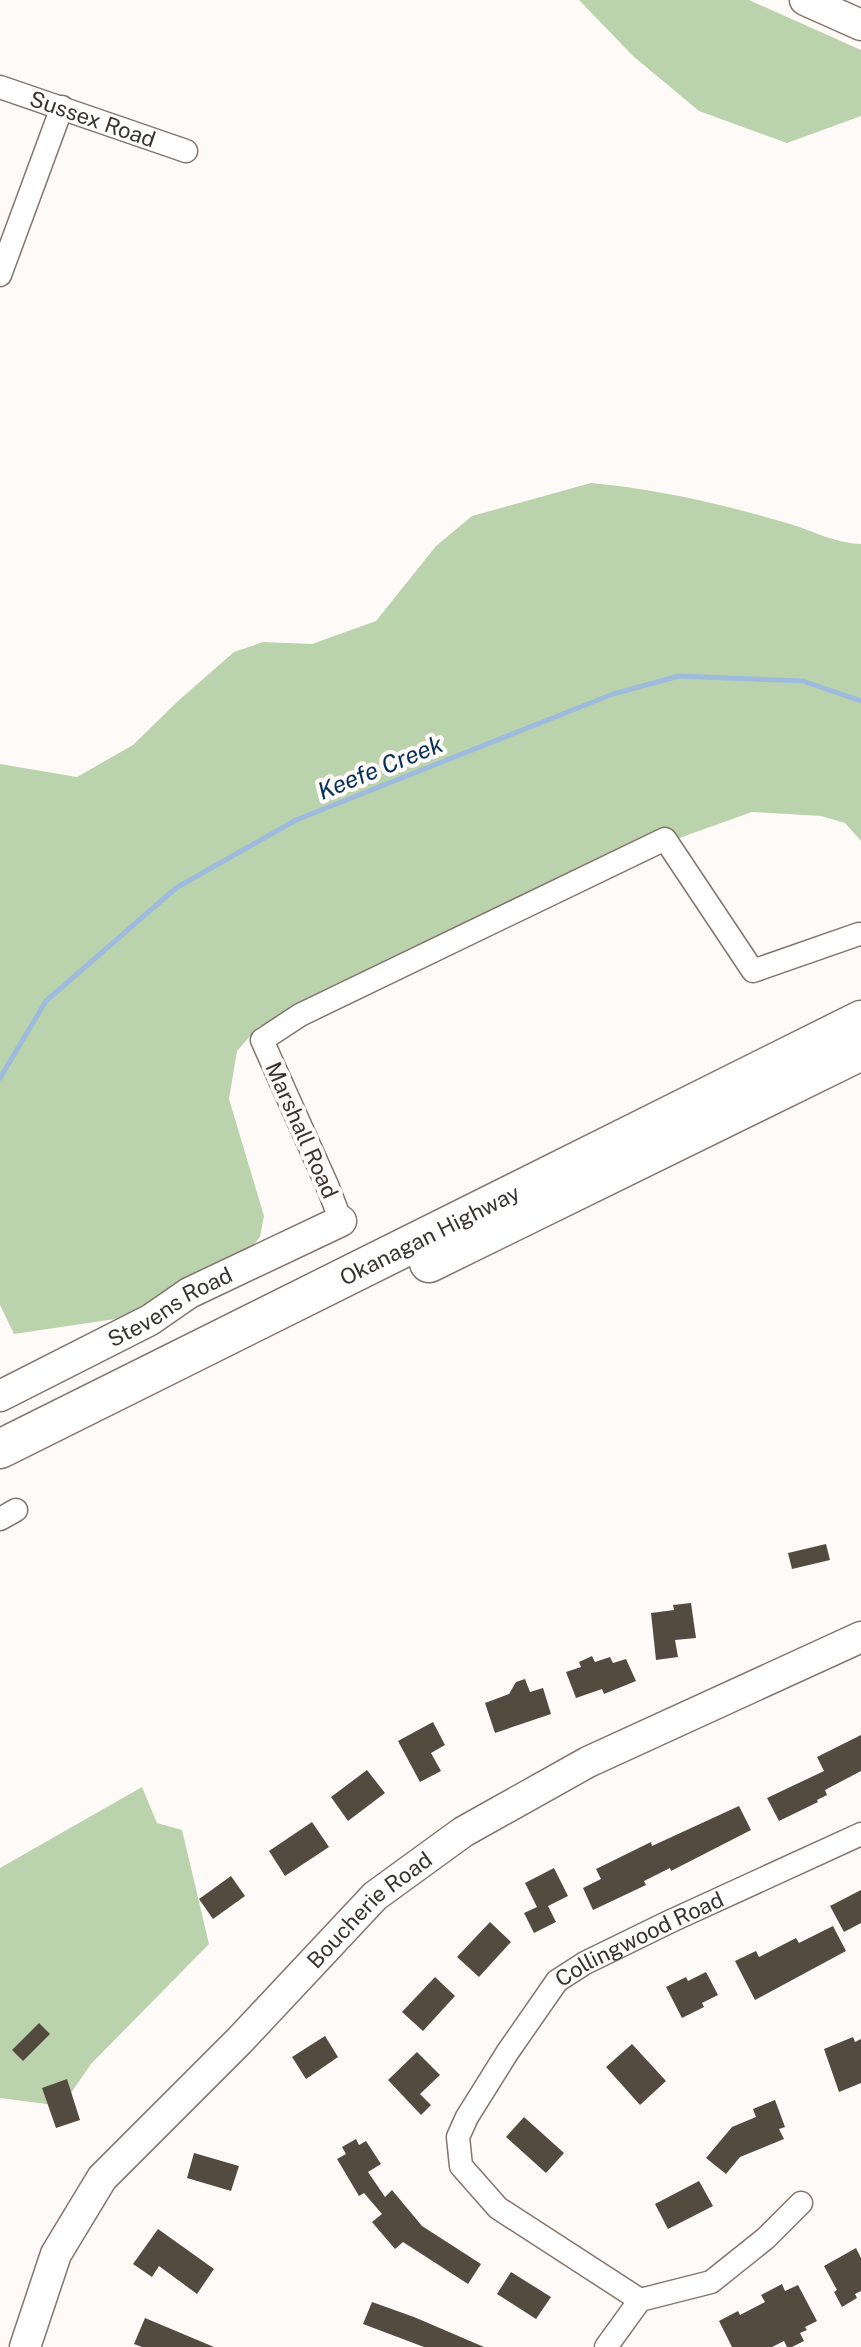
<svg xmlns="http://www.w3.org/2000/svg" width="861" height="2347" viewBox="0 0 861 2347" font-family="'Public Sans',sans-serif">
	<rect width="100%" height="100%" fill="#fefaf8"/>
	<g fill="#bbd3ad">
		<path d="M 579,0 L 749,0 L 861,50 L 861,116 L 787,143 L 699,111 L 633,56 Z"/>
		<path d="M 591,483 C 658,489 726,505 790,524 C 815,532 835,543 861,544 L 861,841 L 845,823 L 821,816 L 752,812 L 682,837 L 314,1010 L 259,1026 L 237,1051 L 229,1099 L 264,1216 L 260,1237 L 221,1284 L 122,1318 L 14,1334 L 0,1305 L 0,764 L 77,777 L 133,745 L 178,701 L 234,652 L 263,642 L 312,644 L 376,621 L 436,546 L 472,516 Z"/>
		<path d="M 142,1787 L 157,1823 L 182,1830 L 209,1944 L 91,2064 L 62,2106 L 0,2098 L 0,1868 Z"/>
	</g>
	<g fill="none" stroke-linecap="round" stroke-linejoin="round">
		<path stroke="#9ebbdd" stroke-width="5" d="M 0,1078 L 46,1001 L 176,888 L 296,820 L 613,694 L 679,676 L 803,681 L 861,701"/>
	</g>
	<g fill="#544b40">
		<path d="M 826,1544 L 830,1560 L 792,1569 L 788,1553 Z"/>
		<path d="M 691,1603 L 696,1638 L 675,1640 L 678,1657 L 656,1660 L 651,1613 L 674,1610 L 673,1605 Z"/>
		<path d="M 592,1656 L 595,1662 L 610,1657 L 613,1663 L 626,1659 L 636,1681 L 604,1694 L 602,1689 L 576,1698 L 566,1672 L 581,1667 L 579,1662 Z"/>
		<path d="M 525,1679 L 530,1692 L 543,1688 L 551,1714 L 495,1733 L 485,1703 L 509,1694 L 516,1682 Z"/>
		<path d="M 433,1722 L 445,1745 L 431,1753 L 441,1771 L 420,1782 L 398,1741 Z"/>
		<path d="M 861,1735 L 861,1771 L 825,1790 L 827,1795 L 817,1800 L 818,1802 L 779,1821 L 767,1798 L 824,1771 L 817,1757 Z"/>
		<path d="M 367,1770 L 385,1793 L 348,1821 L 331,1797 Z"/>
		<path d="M 739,1806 L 751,1830 L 671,1871 L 670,1868 L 644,1881 L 646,1885 L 593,1910 L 583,1888 L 601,1879 L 596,1869 L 651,1842 L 652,1846 Z"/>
		<path d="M 312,1822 L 329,1847 L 285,1876 L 269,1851 Z"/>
		<path d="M 554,1868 L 568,1896 L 548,1906 L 556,1922 L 534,1933 L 524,1913 L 537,1907 L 525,1883 Z"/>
		<path d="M 231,1876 L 245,1896 L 213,1919 L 199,1899 Z"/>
		<path d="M 861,1890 L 861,1923 L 844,1932 L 830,1906 Z"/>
		<path d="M 490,1922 L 511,1942 L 479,1977 L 457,1957 Z"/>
		<path d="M 833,1926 L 846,1951 L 755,2000 L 735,1961 L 756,1951 L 759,1957 L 796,1938 L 799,1943 Z"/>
		<path d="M 706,1972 L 718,1995 L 702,2003 L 704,2007 L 682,2018 L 666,1987 L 686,1977 L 688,1981 Z"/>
		<path d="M 435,1977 L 455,1996 L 423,2031 L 402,2012 Z"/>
		<path d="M 39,2023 L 50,2034 L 23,2061 L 12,2050 Z"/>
		<path d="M 325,2036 L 338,2057 L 306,2079 L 292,2057 Z"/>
		<path d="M 853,2037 L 855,2042 L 861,2039 L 861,2083 L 839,2092 L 824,2049 Z"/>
		<path d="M 632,2044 L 666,2081 L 640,2105 L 606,2067 Z"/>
		<path d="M 417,2052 L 440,2075 L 420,2094 L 431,2105 L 421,2115 L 388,2080 Z"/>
		<path d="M 67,2079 L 80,2120 L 56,2128 L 42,2088 Z"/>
		<path d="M 775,2100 L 785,2127 L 779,2129 L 784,2139 L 740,2157 L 726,2174 L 706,2158 L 732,2127 L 756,2117 L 753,2109 Z"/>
		<path d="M 524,2117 L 564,2153 L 546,2173 L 506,2137 Z"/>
		<path d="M 356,2139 L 359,2145 L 366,2141 L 381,2164 L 368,2172 L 385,2197 L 392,2190 L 422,2226 L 481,2264 L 468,2284 L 403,2242 L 395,2249 L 372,2222 L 382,2214 L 364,2193 L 359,2196 L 337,2159 L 346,2154 L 342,2147 Z"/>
		<path d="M 194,2153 L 239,2166 L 231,2191 L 187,2178 Z"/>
		<path d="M 699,2181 L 713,2206 L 668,2229 L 655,2204 Z"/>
		<path d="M 158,2229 L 214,2269 L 197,2294 L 159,2266 L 152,2277 L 133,2264 Z"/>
		<path d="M 856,2248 L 861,2258 L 861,2291 L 855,2294 L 857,2298 L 842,2307 L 834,2292 L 837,2290 L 824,2266 Z"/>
		<path d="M 511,2272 L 551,2297 L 536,2319 L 497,2294 Z"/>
		<path d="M 782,2284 L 785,2291 L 798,2285 L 817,2321 L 805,2327 L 807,2330 L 800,2333 L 804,2341 L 792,2347 L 787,2347 L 784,2341 L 772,2347 L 732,2347 L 719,2321 L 738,2311 L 740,2315 L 765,2302 L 761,2295 Z"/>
		<path d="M 372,2302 L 414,2317 L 484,2347 L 424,2347 L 363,2324 Z"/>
		<path d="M 145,2318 L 214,2347 L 142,2347 L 134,2344 Z"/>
	</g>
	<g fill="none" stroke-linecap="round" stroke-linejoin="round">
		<defs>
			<g id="street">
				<path id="s1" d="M 0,87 L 186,151"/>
				<path d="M 0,275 L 62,107"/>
				<path d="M 341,1221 L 327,1185 L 262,1040 L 300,1015 L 665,839 L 753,971 L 859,934"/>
				<path d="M 0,1519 L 16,1510"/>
				<path id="s2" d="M 640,2300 L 498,2208 L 461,2166 L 458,2137 L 467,2117 L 507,2053 L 557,1981 L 585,1963 L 671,1921 L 861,1834"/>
				<path d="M 606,2347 L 640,2300 L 711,2282 L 766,2238 L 801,2203"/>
			</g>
			<g id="secondary">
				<path d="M 805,0 L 861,25"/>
				<path id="s3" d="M 0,1396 L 150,1320 L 189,1293 L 341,1221"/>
				<path id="s4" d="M 25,2347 L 56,2254 L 102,2178 L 240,2040 L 375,1896 L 463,1832 L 588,1762 L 861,1637"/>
			</g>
			<g id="highway">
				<path d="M 429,1263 L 861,1051"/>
				<path id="s5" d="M 0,1449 L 861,1020"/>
			</g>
		</defs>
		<use href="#street" stroke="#83746d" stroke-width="25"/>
		<use href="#secondary" stroke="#83746d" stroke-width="33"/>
		<use href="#highway" stroke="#83746d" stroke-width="41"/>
		<use href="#street" stroke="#fff" stroke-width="22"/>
		<use href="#secondary" stroke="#fff" stroke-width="30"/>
		<use href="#highway" stroke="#fff" stroke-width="38"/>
	</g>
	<g text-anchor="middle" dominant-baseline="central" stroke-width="8" stroke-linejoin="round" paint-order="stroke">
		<g font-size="22" fill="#393330" stroke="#fefaf8">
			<text stroke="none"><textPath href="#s1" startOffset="98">Sussex Road</textPath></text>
			<text transform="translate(302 1130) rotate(66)">Marshall Road</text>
			<text stroke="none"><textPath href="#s5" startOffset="480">Okanagan Highway</textPath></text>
			<text stroke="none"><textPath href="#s3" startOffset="192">Stevens Road</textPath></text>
			<text stroke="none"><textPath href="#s4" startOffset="566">Boucherie Road</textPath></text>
			<text stroke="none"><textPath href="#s2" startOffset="532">Collingwood Road</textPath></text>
		</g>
		<g font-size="24" font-style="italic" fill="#05305b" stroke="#fefaf8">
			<text transform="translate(380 767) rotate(-22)">Keefe Creek</text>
		</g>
	</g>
</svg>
